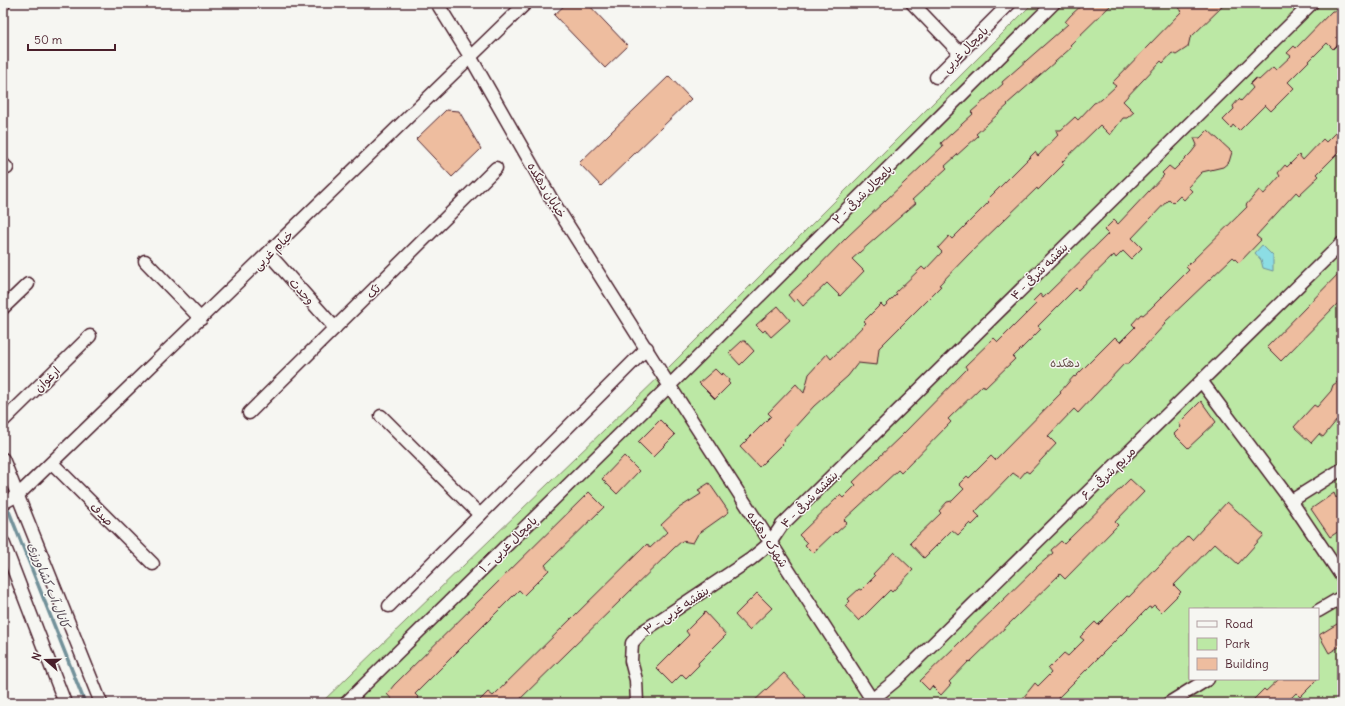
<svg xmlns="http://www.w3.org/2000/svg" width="1345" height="706" viewBox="0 0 1345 706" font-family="Delius,'Playpen Sans Arabic',sans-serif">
	<rect width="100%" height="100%" fill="#f6f6f2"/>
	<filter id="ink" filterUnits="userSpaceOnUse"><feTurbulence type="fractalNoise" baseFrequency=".025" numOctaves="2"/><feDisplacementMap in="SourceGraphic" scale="8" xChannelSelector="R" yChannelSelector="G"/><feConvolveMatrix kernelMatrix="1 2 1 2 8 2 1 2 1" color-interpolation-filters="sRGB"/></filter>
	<g filter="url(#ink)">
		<path fill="#bce8a5" stroke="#838468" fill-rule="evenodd" d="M 1033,3 L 1339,3 L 1342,6 L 1342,703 L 321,703 L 662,374 ZM 1190,609 L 1318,609 L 1318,679 L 1190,679 Z"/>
		<path fill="#8cdde4" stroke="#72919a" d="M 1262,245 L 1273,256 L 1273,271 L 1263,268 L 1261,260 L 1255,253 Z"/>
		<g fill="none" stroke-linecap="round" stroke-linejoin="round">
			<path stroke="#72919a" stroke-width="3.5" d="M 6,504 L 85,703"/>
		</g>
		<g fill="#eebd9f" stroke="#4a1f2b">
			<path d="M 567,3 L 587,3 L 628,46 L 605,68 L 554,15 Z"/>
			<path d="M 1084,3 L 1113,3 L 1070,45 L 1072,47 L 1007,104 L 1008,105 L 976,134 L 978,136 L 945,166 L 947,168 L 912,200 L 916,203 L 852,259 L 864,271 L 840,296 L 827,283 L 803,306 L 797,299 L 794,302 L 788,295 L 807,278 L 847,237 L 943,146 L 941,143 L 973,114 L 971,112 L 1003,84 L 1002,82 L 1068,24 L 1065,22 L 1070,16 Z"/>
			<path d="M 1186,3 L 1226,3 L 1190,38 L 1188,47 L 1176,55 L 1172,53 L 1163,63 L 1161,61 L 1123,101 L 1134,112 L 1127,118 L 1123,118 L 1110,135 L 1100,125 L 1062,162 L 1064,164 L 1038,190 L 1037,188 L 968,255 L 939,285 L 941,286 L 879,348 L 877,365 L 858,363 L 848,376 L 814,406 L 784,439 L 785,441 L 759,467 L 740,447 L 771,416 L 768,413 L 796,384 L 804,393 L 809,374 L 827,354 L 831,359 L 866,323 L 864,321 L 881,304 L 884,307 L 897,294 L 895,293 L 922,267 L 925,270 L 942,252 L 938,248 L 949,236 L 952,239 L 989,202 L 987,200 L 1035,152 L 1038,156 L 1058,135 L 1056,130 L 1061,130 L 1075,117 L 1078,120 L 1094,103 L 1101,100 L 1116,86 L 1112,83 L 1182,11 L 1179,9 Z"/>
			<path d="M 1332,11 L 1342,11 L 1342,40 L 1333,49 L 1327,43 L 1288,82 L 1294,88 L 1271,111 L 1265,105 L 1239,131 L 1233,125 L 1231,128 L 1223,120 L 1234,109 L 1233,106 L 1239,99 L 1241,101 L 1253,88 L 1250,84 L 1256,78 L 1259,80 L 1273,67 L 1276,70 L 1291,56 L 1287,53 L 1294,46 L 1296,48 Z"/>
			<path d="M 669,76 L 691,99 L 601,186 L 579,163 Z"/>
			<path d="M 446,110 L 459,111 L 481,149 L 452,177 L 416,139 Z"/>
			<path d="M 1342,126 L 1342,149 L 1317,174 L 1319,176 L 1299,195 L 1296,192 L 1256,236 L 1261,240 L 1239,263 L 1233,257 L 1164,323 L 1165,324 L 1135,357 L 1128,364 L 1124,364 L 1078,413 L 1074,409 L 1048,436 L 1056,444 L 1029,473 L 1026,471 L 1020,478 L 1013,473 L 975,512 L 980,517 L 972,525 L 970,523 L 958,535 L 952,530 L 924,558 L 910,543 L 941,513 L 939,511 L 947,502 L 952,501 L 964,489 L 959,484 L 967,476 L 969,478 L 991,456 L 995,460 L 1061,393 L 1060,392 L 1074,376 L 1075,377 L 1115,337 L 1120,342 L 1135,327 L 1132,324 L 1141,314 L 1143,315 L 1150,309 L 1189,270 L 1186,267 L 1247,207 L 1246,205 L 1259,190 L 1264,194 L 1280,176 L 1278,173 L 1285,165 L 1287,167 L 1299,155 L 1303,160 L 1323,139 L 1326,142 Z"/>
			<path d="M 1208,130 L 1232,152 L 1229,162 L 1223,167 L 1202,172 L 1188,187 L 1192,191 L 1184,200 L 1180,196 L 1173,203 L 1169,199 L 1132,238 L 1142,248 L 1131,259 L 1123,251 L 1116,258 L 1114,255 L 1078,290 L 1076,288 L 1038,326 L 1041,329 L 1013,357 L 1015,359 L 985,388 L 983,385 L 948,419 L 951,422 L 901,473 L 898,470 L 844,520 L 847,523 L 836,533 L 835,532 L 813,553 L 805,545 L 807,543 L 799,535 L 840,495 L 843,498 L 856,485 L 853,482 L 902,435 L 967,369 L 965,366 L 994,338 L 998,342 L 1036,304 L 1033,301 L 1040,294 L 1043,298 L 1108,234 L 1104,230 L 1114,220 L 1118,224 L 1164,175 L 1162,173 L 1169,166 L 1174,170 L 1191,153 L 1197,145 L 1194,138 L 1200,138 Z"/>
			<path d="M 1342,270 L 1342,299 L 1281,361 L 1267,347 Z"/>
			<path d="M 778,306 L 790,320 L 771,337 L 765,330 L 763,332 L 756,325 Z"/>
			<path d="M 742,341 L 745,341 L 754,351 L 740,365 L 729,353 Z"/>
			<path d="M 715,369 L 721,375 L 723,373 L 729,380 L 728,382 L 730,384 L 715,399 L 699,383 Z"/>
			<path d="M 1342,379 L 1342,424 L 1337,420 L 1323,437 L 1319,434 L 1311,443 L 1294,427 L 1314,405 L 1317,407 L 1331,391 L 1333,385 Z"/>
			<path d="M 1201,401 L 1216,422 L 1188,448 L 1174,434 L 1181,427 L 1179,423 Z"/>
			<path d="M 660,420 L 675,435 L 653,457 L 638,442 Z"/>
			<path d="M 624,456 L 639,471 L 617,494 L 602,479 Z"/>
			<path d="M 1130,479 L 1144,492 L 1115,522 L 1118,525 L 1065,579 L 1060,574 L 970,662 L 969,661 L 949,682 L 951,684 L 941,695 L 932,686 L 929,690 L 920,681 L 1038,566 L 1053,553 L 1051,550 L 1061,541 L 1064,544 L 1069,539 Z"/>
			<path d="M 709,483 L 729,512 L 698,534 L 693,543 L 682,541 L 674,548 L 516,703 L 477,703 L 488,692 L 493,696 L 647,544 L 650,548 L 667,532 L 661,525 L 679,508 L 701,494 L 698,490 Z"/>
			<path d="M 589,492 L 604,507 L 545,565 L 549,570 L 524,595 L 519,590 L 415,694 L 419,698 L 414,703 L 395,703 L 387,694 L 394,685 Z"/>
			<path d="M 1342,492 L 1342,529 L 1330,537 L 1311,509 L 1334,493 L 1336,498 Z"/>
			<path d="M 1227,502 L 1264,535 L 1238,564 L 1215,543 L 1174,585 L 1181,592 L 1161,612 L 1154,605 L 1151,608 L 1149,607 L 1053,703 L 1019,703 L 1035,683 L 1038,686 L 1051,673 L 1048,669 L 1064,653 L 1068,656 L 1084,640 L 1080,637 L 1095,622 L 1098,625 L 1127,596 L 1129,597 L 1188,536 L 1192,540 Z"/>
			<path d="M 894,552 L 913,570 L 892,592 L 890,590 L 859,621 L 845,606 L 850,601 L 848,599 L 859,589 L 861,590 L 875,576 L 873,574 Z"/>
			<path d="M 757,593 L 772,608 L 749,630 L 735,615 Z"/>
			<path d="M 705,612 L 726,635 L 698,663 L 699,665 L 686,678 L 682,674 L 672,684 L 656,668 L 689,635 L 686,631 Z"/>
			<path d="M 1342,621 L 1342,645 L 1329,653 L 1319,635 Z"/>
			<path d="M 784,673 L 806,697 L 799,703 L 752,703 Z"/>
			<path d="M 1279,679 L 1318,679 L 1300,697 L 1296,693 L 1286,703 L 1250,703 L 1264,689 L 1266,691 Z"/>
		</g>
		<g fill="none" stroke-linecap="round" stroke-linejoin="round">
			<defs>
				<g id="minor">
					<path d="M 437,3 L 471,58 L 552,200 L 662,374 L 874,703"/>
					<path d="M 912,3 L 960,53"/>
					<path d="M 3,4 L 4,3"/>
					<path d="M 936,77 L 1010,3"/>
					<path d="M 3,164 L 7,168"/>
					<path d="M 269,254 L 335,328"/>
					<path d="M 145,261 L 201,319"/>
					<path d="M 3,308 L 28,284"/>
					<path d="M 1202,382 L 1291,501 L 1342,577"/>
					<path d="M 249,413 L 496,168"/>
					<path d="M 381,416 L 480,515"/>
					<path d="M 3,421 L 90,336"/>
					<path d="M 3,459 L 101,703"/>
					<path d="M 52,463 L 153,564"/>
					<path d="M 1291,501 L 1342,469"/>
					<path d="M 3,503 L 18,495 L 526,3"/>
					<path d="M 3,542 L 65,703"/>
					<path d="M 389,606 L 647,348"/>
					<path d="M 1318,611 L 1342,597"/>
					<path d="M 346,703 L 670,385 L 1054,3"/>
					<path d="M 637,703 L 636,680 L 631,661 L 632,643 L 642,632 L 751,559 L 770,543 L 782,525 L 1312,3"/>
					<path d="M 868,703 L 895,681 L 1342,243"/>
					<path d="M 1169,703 L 1208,679"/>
				</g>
			</defs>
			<use href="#minor" stroke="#4a1f2b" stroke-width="15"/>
			<use href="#minor" stroke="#f6f6f2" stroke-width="12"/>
		</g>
	</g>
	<g text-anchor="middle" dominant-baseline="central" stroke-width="3" stroke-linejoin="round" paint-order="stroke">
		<g font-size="12" fill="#4a1f2b" stroke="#f6f6f2">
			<text transform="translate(965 49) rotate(-45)">پامچال غربی</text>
			<text transform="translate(547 190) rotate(59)">خیابان دهکده</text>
			<text transform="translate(862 194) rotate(-45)">پامچال شرقی - ۲</text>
			<text transform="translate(273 250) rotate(-44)">خیام غربی</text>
			<text transform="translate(1039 271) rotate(-45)">بنفشه شرقی - ۴</text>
			<text transform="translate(302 291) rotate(48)">وحدت</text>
			<text transform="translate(373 291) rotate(-45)">تک</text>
			<text transform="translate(47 379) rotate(-44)">ارغوان</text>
			<text transform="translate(1108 473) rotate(-44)">مریم شرقی - ۶</text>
			<text transform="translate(809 499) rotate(-45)">بنفشه شرقی - ۴</text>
			<text transform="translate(102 514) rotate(45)">صدف</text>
			<text transform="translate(768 539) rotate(57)">شهرک دهکده</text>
			<text transform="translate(508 544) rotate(-44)">پامچال غربی - ۱</text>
			<text transform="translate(676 610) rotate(-34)">بنفشه غربی - ۳</text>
		</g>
		<g font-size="12" fill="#66514a" stroke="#f6f6f2">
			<text x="1065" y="362">دهکده</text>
		</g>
		<g font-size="13" font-style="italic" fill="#5a4e59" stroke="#f6f6f2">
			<text transform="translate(49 585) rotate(68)">کانال آب کشاورزی</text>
		</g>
	</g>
	<rect width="1345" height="706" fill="none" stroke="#f6f6f2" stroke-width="16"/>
	<rect x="8" y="8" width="1329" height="690" fill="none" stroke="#4a1f2b" stroke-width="1.5" filter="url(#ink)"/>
	<rect x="1189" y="608" width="130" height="72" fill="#f6f6f2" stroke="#b1a0a2"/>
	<rect x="1197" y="621" width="20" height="6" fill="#f6f6f2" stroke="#b1a0a2"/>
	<text x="1225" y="628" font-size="12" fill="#4a1f2b">Road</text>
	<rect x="1197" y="638" width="20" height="12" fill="#bce8a5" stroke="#b1a0a2"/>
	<text x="1225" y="648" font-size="12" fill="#4a1f2b">Park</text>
	<rect x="1197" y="658" width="20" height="12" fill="#eebd9f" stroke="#b1a0a2"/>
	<text x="1225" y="668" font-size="12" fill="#4a1f2b">Building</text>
	<g transform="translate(46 660) rotate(290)" stroke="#f6f6f2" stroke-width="3" paint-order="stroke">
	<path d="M0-3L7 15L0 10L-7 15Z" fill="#4a1f2b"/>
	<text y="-6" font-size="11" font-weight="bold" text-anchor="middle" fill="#4a1f2b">N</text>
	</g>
	<path d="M28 44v6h87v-6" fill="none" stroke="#4a1f2b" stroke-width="2"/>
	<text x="34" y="44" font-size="12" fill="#4a1f2b" stroke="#f6f6f2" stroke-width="3" paint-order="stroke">50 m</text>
</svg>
